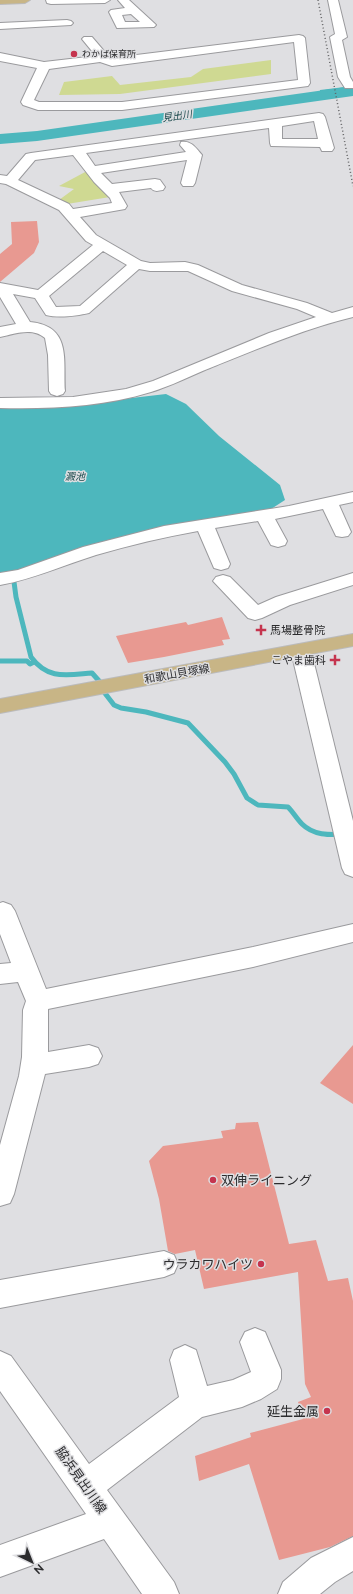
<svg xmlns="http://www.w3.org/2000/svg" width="353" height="1594" viewBox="0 0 353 1594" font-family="Raleway,'Noto Sans JP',sans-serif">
	<rect width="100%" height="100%" fill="#dfdfe2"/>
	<g fill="#cfd992">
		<path d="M 271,60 L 271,74 L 120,94 L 59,95 L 64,82 L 112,76 L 120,85 L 191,77 L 203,69 Z"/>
		<path d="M 87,171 L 110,197 L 67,204 L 59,200 L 74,189 L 59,186 Z"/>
	</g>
	<g fill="#4db7bd">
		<path d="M 353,86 L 353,94 L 319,99 L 320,90 Z"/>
		<path d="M 166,394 L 186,404 L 219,436 L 280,485 L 285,500 L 268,511 L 197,521 L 102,543 L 48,559 L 27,570 L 0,577 L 0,406 L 97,402 Z"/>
	</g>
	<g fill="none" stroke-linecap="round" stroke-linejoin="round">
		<path stroke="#4db7bd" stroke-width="4" d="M 13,576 L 14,583"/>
		<g stroke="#4db7bd" stroke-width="5">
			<path d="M 14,582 L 16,597 L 31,657 C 48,680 66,675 92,673 L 100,682"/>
			<path d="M 0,661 L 27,661 L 30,664 L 34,662"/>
			<path d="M 104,692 L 114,705 L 121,708 L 146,712 L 188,723 L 225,762 L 234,774 L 247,798 L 258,805 L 288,807 C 293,812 297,819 302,824 C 316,838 336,834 353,834"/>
		</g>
		<path fill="#4db7bd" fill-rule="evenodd" d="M 353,86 L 353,96 L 37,141 L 0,144 L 0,134 L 37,131 Z"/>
	</g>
	<g fill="#e89991">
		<path d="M 37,221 L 39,242 L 34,253 L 0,282 L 0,254 L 12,244 L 11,222 Z"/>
		<path d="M 222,617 L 230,639 L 222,640 L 224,645 L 164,657 L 128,663 L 116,636 L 186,622 L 188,625 Z"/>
		<path d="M 353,1045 L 353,1104 L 320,1083 Z"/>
		<path d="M 258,1122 L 289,1244 L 316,1240 L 328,1281 L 348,1278 L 353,1301 L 353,1536 L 330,1547 L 279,1560 L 249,1464 L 199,1481 L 195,1456 L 251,1437 L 250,1433 L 303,1419 L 298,1402 L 311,1397 L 305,1384 L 298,1272 L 204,1289 L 195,1250 L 175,1254 L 168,1251 L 159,1199 L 149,1161 L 163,1146 L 223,1138 L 221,1131 L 235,1129 L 236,1123 Z"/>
	</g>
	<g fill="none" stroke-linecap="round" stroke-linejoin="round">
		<defs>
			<g id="minor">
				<path d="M 46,0 L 110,0 L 105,3 L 51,4 L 47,3 Z"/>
				<path d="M 118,0 L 129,0 L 154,23 L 156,25 L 154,27 L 117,28 L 109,12 L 111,10 L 125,8 ZM 131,14 L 140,22 L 125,22 L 122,15 Z"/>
				<path d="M 328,0 L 338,0 L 347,37 L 342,40 L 350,77 L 353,82 L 353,88 L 345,88 L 338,77 L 330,37 L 335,34 Z"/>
				<path d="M 67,20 L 71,21 L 73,23 L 71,25 L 0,29 L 0,23 Z"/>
				<path d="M 299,35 L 303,36 L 305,38 L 310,83 L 308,86 L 122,110 L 38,110 L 23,105 L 21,102 L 37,68 L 0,61 L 0,53 L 44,62 L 96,56 L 82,39 L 84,37 L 92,37 L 110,58 L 112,58 ZM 294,42 L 298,80 L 122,102 L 39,102 L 34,100 L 49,69 L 100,62 L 112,66 Z"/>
				<path d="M 319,113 L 323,114 L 325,117 L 334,148 L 332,151 L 322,151 L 320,147 L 271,146 L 270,143 L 269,128 L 86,153 L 95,166 L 186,152 L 180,145 L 181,142 C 191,140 196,148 202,155 L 195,183 L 193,186 L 183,186 L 181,183 L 187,160 L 101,173 L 112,184 L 155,179 L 160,180 L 165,187 L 163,190 C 158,191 154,192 151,188 L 119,192 L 127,206 L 125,209 L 80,217 L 96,235 L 141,261 L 150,263 L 185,262 L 198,265 L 242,285 L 307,303 L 332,313 L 353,307 L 353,317 C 304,329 257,349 210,368 C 190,376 171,386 151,392 C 102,407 51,409 0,408 L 0,398 L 73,397 L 126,389 L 153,381 L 269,333 L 316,317 L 297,309 L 232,291 L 188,271 L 150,271 L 139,269 L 89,313 C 77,316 58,318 46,315 L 35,298 L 13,294 L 30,322 C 72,326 63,360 65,391 L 63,394 L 57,396 L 51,394 L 49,391 L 48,355 L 45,338 C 32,327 15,334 0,337 L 0,327 L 16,324 L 0,297 L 0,283 L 38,290 L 93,245 L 86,241 L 59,210 L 6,184 L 0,183 L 0,175 L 7,176 L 26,154 L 31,153 ZM 314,121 L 318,139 L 282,139 L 282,126 ZM 73,155 L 94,182 L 110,198 L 112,203 L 73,209 L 69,204 L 18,180 L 35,160 ZM 103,251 L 127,265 L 80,306 L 56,307 L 49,296 Z"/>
				<path d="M 353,492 L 353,502 L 339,505 L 351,532 L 348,536 L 342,537 L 336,536 L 323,509 L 275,519 L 287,541 L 285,545 L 278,547 L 271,545 L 258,521 L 215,528 L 230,564 L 228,568 L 221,570 L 214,568 L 198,531 C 164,537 130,545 96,555 C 64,565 34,579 0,585 L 0,573 L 18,570 L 83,547 L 164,526 L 289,506 Z"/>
				<path d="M 353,573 L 353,585 L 290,605 L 262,618 L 255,620 L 248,618 L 213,581 L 216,577 L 223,575 L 230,577 L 258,605 L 276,597 Z"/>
				<path d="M 301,644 L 308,646 L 311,651 L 353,821 L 353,877 L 345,874 L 342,868 L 291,651 L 294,646 Z"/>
				<path d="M 3,902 L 11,905 L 15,911 L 46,989 L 253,947 L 353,924 L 353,942 L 253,967 L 48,1009 L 48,1052 L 89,1045 L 98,1048 L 102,1056 L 98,1064 L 89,1067 L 45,1074 L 14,1194 L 10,1203 L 0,1206 L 0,1145 L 19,1076 L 22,1057 L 23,1010 L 26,1001 L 18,982 L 0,984 L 0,964 L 11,963 L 0,934 L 0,903 Z"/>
				<path d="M 164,1251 L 174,1255 L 178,1264 L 174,1273 L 164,1277 L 0,1308 L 0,1280 Z"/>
				<path d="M 255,1328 L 265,1332 L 281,1370 L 281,1379 L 277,1389 L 261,1399 L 242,1407 L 202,1417 L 107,1490 L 174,1582 L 179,1594 L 142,1594 L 104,1539 L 0,1577 L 0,1545 L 86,1514 L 0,1391 L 0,1351 L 11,1356 L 89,1464 L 179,1397 L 170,1360 L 174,1350 L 185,1345 L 196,1350 L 207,1386 L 233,1380 L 251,1372 L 240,1342 L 245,1332 Z"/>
				<path d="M 353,1537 L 353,1571 L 335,1582 L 320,1594 L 278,1594 L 283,1582 L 311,1558 Z"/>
			</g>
			<g id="major">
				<path d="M 0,0 L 30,0 L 25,3 L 0,4 Z"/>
				<path d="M 353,634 L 353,646 L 0,713 L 0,699 Z"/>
			</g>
		</defs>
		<use href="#minor" stroke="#9a9a9d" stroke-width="2"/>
		<use href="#major" stroke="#bbbbbc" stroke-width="2"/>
		<use href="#minor" fill="#fff" fill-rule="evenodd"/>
		<use href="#major" fill="#c8b586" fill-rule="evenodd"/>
		<path stroke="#626264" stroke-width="1.5" stroke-dasharray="1 2.5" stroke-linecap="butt" d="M 318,0 L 353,186"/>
	</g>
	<g fill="#c5344e" stroke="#dfdfe2" stroke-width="1.5">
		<circle cx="74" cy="54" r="4"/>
		<path d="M259 624h4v4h4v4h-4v4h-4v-4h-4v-4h4z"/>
		<path d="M333 654h4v4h4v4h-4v4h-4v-4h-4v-4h4z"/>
		<circle cx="213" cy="1180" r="4"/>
		<circle cx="261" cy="1264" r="4"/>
		<circle cx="327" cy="1411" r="4"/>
	</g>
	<g text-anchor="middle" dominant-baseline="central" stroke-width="3" stroke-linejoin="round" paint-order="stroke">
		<g font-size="9" fill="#2c2c2e" stroke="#dfdfe2" text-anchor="start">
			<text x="82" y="54">わかば保育所</text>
		</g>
		<g font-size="10" font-style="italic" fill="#1a494c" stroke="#dfdfe2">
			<text transform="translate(177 116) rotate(-8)">見出川</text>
			<text x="75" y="476">澱池</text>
		</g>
		<g font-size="11" fill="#2c2c2e" stroke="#dfdfe2" text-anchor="start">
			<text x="270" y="630">馬場整骨院</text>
			<text x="326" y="660" text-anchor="end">こやま歯科</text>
		</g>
		<g font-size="11" fill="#2c2c2e" stroke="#dfdfe2">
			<text transform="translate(177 674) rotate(-10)">和歌山貝塚線</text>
		</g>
		<g font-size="13" fill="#2c2c2e" stroke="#dfdfe2" text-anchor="end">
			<text x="221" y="1180" text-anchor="start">双伸ライニング</text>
			<text x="253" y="1264">ウラカワハイツ</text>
			<text x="319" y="1411">延生金属</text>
		</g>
		<g font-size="13" fill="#2c2c2e" stroke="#dfdfe2">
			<text transform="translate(81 1480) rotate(55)">脇浜見出川線</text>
		</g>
	</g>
	<g transform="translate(32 1562) rotate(137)" stroke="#dfdfe2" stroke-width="3" paint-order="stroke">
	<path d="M0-3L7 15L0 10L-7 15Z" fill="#2c2c2e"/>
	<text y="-6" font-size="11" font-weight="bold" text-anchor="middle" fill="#2c2c2e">N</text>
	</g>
</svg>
